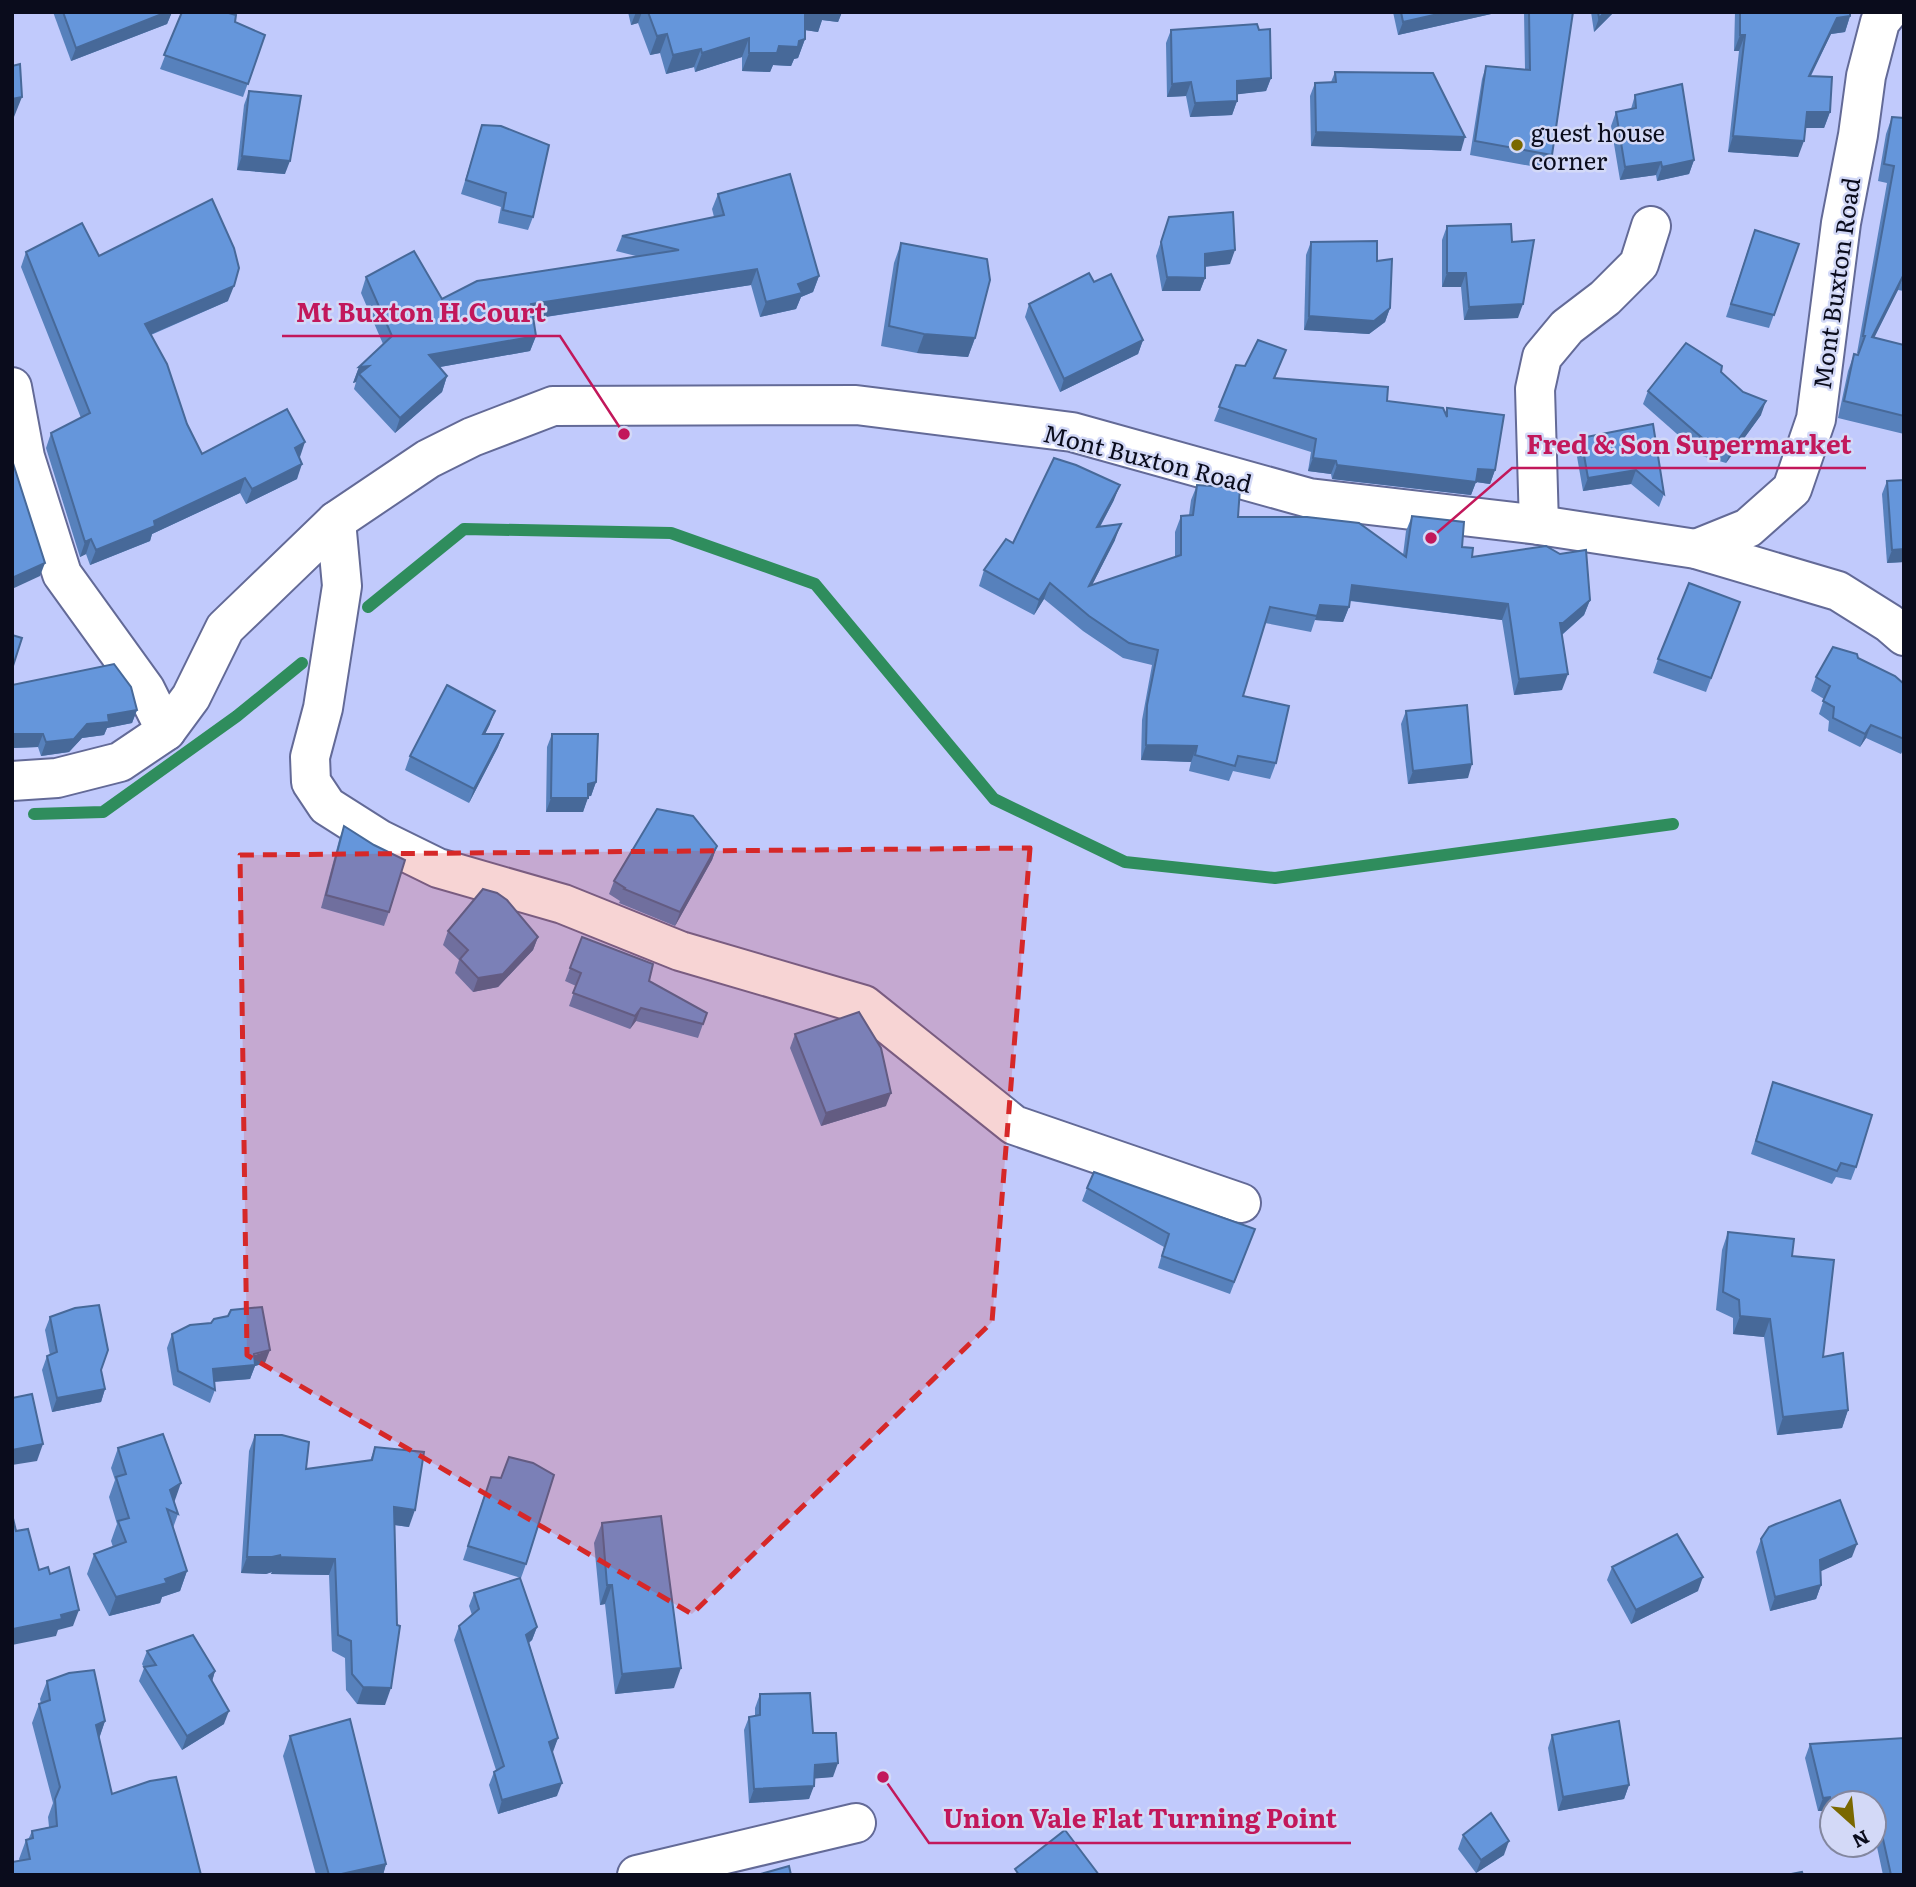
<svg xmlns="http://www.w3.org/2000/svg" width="1916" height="1887" viewBox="0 0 1916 1887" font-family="Literata,serif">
	<rect width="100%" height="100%" fill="#c1cafc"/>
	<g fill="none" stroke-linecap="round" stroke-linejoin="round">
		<g stroke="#2f8d5d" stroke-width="12">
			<path d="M 368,607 L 464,529 L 671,533 L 815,584 L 994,799 L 1125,862 L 1275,878 L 1673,824"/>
			<path d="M 34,814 L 103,812 L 237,716 L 302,663"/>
		</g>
		<defs>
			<g id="minor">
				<path d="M 12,387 L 25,457 L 62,574 L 145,689 L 166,731"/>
				<path d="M 336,521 L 342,586 L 323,708 L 310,757 L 311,782 L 327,806 L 379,839 L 438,868 L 563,904 L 680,951 L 864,1005 L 1014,1125 L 1241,1203"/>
				<path d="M 1539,525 L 1535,389 L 1542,357 L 1567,327 L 1605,298 L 1639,264 L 1651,226"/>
				<path d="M 1696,549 L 1748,528 L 1792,489 L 1816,419 L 1841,223 L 1858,135 L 1866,76 L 1880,22 L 1888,12"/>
				<path d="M 12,781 L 57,778 L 120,762 L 166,731 L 191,697 L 225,628 L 336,521 L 428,459 L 472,437 L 553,406 L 856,405 L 1072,432 L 1309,498 L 1539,525 L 1696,549 L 1838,591 L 1889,623 L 1904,636"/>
				<path d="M 637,1875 L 856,1823"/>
			</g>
		</defs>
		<use href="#minor" stroke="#636a97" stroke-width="42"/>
		<use href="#minor" stroke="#fff" stroke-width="38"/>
	</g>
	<g fill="#5781bc">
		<path d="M 53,12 L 172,12 L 167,24 L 71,61 Z"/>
		<path d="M 182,12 L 235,22 L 265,35 L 243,97 L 160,69 Z"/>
		<path d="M 628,12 L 842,12 L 838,22 L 822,20 L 818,32 L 805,30 L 805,39 L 798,58 L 794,59 L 791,66 L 773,65 L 770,72 L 742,71 L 742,57 L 695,72 L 694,67 L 666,74 L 660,53 L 650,55 L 638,23 L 631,25 Z"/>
		<path d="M 1393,12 L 1500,12 L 1398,35 Z"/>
		<path d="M 1524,12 L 1573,12 L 1552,155 L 1547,169 L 1470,155 L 1482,79 L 1486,66 L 1525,69 Z"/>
		<path d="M 1591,12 L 1621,12 L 1613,13 L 1594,32 Z"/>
		<path d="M 1735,12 L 1850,12 L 1850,16 L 1845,32 L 1831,34 L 1811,76 L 1830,112 L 1824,128 L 1805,128 L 1798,157 L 1728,152 L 1739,51 L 1734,51 Z"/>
		<path d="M 1171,30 L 1271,78 L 1266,91 L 1237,94 L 1237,101 L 1232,115 L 1190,117 L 1186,96 L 1167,97 L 1166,43 Z"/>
		<path d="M 1335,72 L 1461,151 L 1311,146 L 1310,96 L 1315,83 L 1331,82 Z"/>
		<path d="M 249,91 L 285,174 L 237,170 L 244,105 Z"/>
		<path d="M 1635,95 L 1694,160 L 1689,174 L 1657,181 L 1656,175 L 1620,180 L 1611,126 L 1616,112 L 1631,109 Z"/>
		<path d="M 1892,117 L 1904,118 L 1904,291 L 1898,290 L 1874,338 L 1904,345 L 1904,434 L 1838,418 L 1848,371 L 1854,354 L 1858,355 L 1859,353 L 1857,353 L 1887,183 L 1878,181 L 1886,134 Z"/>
		<path d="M 482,125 L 533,217 L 528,230 L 498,223 L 501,207 L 461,194 Z"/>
		<path d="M 718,194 L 819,276 L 813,292 L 801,297 L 796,309 L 760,317 L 751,285 L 533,319 L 536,336 L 530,351 L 440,367 L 447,376 L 442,392 L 395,433 L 354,389 L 356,382 L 353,383 L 359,367 L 383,344 L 361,293 L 366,277 L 442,299 L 636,256 L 616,251 L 622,236 L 714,217 L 712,209 Z"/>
		<path d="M 1169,217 L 1230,264 L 1205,267 L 1205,278 L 1200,291 L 1162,291 L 1156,256 Z"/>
		<path d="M 1447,226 L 1518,318 L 1464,320 L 1461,287 L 1442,287 L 1442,240 Z"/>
		<path d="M 1311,242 L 1377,261 L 1390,308 L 1385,322 L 1369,334 L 1304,330 L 1306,255 Z"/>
		<path d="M 901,243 L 975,338 L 968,357 L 917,353 L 881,346 L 894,263 Z"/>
		<path d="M 1750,244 L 1799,244 L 1769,328 L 1726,317 Z"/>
		<path d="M 26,252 L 99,256 L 228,301 L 151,335 L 187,424 L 202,454 L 300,457 L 297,479 L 246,504 L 240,493 L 152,534 L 150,541 L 90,565 L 86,554 L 80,557 L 46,448 L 51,433 L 81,418 L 21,267 Z"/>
		<path d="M 1094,282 L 1143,340 L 1138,354 L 1060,392 L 1025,317 L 1029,304 Z"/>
		<path d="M 1286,350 L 1275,378 L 1445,413 L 1447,408 L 1495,470 L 1490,484 L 1476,482 L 1471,495 L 1332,479 L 1331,474 L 1308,471 L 1311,452 L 1214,421 L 1236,365 L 1245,366 Z"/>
		<path d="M 1648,391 L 1761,415 L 1726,463 L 1702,456 L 1643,404 Z"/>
		<path d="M 1653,424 L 1664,494 L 1659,507 L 1631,484 L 1583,491 L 1576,451 L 1581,438 Z"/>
		<path d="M 1904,480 L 1904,562 L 1887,563 L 1882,494 L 1887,481 Z"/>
		<path d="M 1197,485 L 1238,517 L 1403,555 L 1406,531 L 1412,516 L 1462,547 L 1472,557 L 1590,600 L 1584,615 L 1562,635 L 1562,690 L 1514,695 L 1502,620 L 1350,601 L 1349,607 L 1343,622 L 1315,620 L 1311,632 L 1265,623 L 1243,696 L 1276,763 L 1270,779 L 1233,771 L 1229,781 L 1189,771 L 1191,762 L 1141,760 L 1142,720 L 1152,665 L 1123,658 L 1083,631 L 1044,599 L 1034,615 L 979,586 L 984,570 L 1013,543 L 1114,500 L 1100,527 L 1115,540 L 1092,585 L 1175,557 L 1175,532 L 1181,516 L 1189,515 L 1191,500 Z"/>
		<path d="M 1740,602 L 1706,692 L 1653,673 L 1658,659 Z"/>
		<path d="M 1858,658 L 1904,684 L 1904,748 L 1901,754 L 1866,738 L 1860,747 L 1828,731 L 1829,721 L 1819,714 L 1824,699 L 1811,691 L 1816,677 Z"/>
		<path d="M 12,685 L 137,710 L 132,723 L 107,728 L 104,735 L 82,738 L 69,752 L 41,756 L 38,747 L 12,748 Z"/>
		<path d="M 1406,711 L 1468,778 L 1408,784 L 1401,724 Z"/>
		<path d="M 490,724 L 485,734 L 503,734 L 498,747 L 469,803 L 405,770 L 410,756 Z"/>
		<path d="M 552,734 L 596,782 L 591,796 L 588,796 L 583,812 L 546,812 L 547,747 Z"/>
		<path d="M 344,826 L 389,912 L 384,926 L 321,908 L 339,840 Z"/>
		<path d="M 717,846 L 712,860 L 675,926 L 619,903 L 620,901 L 609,894 L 614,881 Z"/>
		<path d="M 448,931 L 538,937 L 533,950 L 498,987 L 473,992 L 455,973 L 459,960 L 443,945 Z"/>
		<path d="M 570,968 L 649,981 L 707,1013 L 698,1038 L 636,1021 L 630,1029 L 569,1006 L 576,986 L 565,981 Z"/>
		<path d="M 795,1034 L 886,1106 L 821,1126 L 790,1048 Z"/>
		<path d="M 1773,1082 L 1856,1167 L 1851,1180 L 1836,1177 L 1832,1184 L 1751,1154 Z"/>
		<path d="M 1087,1188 L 1255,1229 L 1230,1294 L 1158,1268 L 1164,1247 L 1082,1201 Z"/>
		<path d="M 1728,1232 L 1792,1256 L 1823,1357 L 1848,1410 L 1842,1428 L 1777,1435 L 1764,1337 L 1733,1334 L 1733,1318 L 1716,1310 L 1722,1250 Z"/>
		<path d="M 50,1317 L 101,1370 L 105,1389 L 101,1402 L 52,1412 L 42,1370 L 47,1356 L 50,1355 L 45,1330 Z"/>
		<path d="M 172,1334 L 265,1363 L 255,1366 L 250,1379 L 214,1382 L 215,1390 L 210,1403 L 173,1385 L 167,1348 Z"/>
		<path d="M 255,1435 L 306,1469 L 370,1461 L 375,1447 L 409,1527 L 394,1525 L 385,1705 L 357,1704 L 346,1690 L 345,1658 L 332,1651 L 329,1575 L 271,1574 L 272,1572 L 266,1574 L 241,1573 L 249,1451 Z"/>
		<path d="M 118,1448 L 174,1502 L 178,1514 L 173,1528 L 187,1571 L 180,1591 L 162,1597 L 160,1603 L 109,1616 L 87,1574 L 94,1554 L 113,1547 L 111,1541 L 117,1524 L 109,1497 L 115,1480 L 111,1468 Z"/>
		<path d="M 501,1478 L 526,1564 L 521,1578 L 463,1560 L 486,1490 Z"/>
		<path d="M 602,1523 L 674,1688 L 615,1694 L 605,1604 L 600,1605 L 594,1543 Z"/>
		<path d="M 1761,1539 L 1852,1557 L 1820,1571 L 1821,1585 L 1816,1599 L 1770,1611 L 1756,1552 Z"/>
		<path d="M 1612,1567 L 1698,1591 L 1631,1624 L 1607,1580 Z"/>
		<path d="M 474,1593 L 537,1627 L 532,1640 L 529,1643 L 558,1738 L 552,1752 L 557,1796 L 498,1814 L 489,1785 L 494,1772 L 496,1770 L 454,1640 L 459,1626 L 472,1615 L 469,1606 Z"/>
		<path d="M 147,1651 L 215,1671 L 212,1681 L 224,1724 L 182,1750 L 139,1681 L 144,1668 L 142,1664 Z"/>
		<path d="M 47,1681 L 105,1721 L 99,1738 L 112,1794 L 201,1875 L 20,1861 L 19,1859 L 26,1840 L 28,1840 L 32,1831 L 49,1827 L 48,1817 L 53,1803 L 32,1723 L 39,1704 L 41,1704 L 40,1699 Z"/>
		<path d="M 760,1694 L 813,1733 L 833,1777 L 815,1778 L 809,1799 L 749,1803 L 744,1730 L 749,1717 L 755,1716 L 755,1708 Z"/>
		<path d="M 1552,1735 L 1629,1785 L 1624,1799 L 1558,1811 L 1548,1748 Z"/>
		<path d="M 290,1736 L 386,1864 L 383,1875 L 316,1875 L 283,1756 Z"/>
		<path d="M 1904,1738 L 1904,1875 L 1883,1875 L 1874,1833 L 1874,1803 L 1832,1803 L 1832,1827 L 1829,1828 L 1825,1811 L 1818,1811 L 1805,1758 L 1810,1744 Z"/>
		<path d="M 1463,1835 L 1504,1855 L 1476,1873 L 1458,1849 Z"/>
	</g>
	<g fill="#476999">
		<path d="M 167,12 L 172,12 L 167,24 L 71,61 L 76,48 Z"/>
		<path d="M 636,12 L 642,12 L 638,23 L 631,25 Z"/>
		<path d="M 805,12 L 842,12 L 838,22 L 822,20 L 818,32 L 798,29 Z"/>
		<path d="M 1447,12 L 1500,12 L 1398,35 L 1403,22 Z"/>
		<path d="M 1605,12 L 1621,12 L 1613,13 L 1594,32 L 1599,18 Z"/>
		<path d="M 1850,16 L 1845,32 L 1831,34 L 1803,91 L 1809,76 L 1837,18 Z"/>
		<path d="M 667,34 L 660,53 L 650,55 L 657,36 Z"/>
		<path d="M 1740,35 L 1745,35 L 1739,51 L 1734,51 Z"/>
		<path d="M 749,38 L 742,57 L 695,72 L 702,53 Z"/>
		<path d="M 805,39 L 798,58 L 794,59 L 791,66 L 773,65 L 770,72 L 742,71 L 749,53 Z"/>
		<path d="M 701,49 L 694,67 L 666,74 L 673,55 Z"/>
		<path d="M 1271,78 L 1266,91 L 1232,95 L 1237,81 Z"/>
		<path d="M 1191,82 L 1186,96 L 1167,97 L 1172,84 Z"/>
		<path d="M 22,97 L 14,117 L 12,118 L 12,99 Z"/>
		<path d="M 1237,101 L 1232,115 L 1190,117 L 1195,103 Z"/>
		<path d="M 1807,112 L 1830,112 L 1824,128 L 1801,128 Z"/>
		<path d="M 1316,132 L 1465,137 L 1461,151 L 1311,146 Z"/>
		<path d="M 1733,136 L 1804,141 L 1798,157 L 1728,152 Z"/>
		<path d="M 242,156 L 290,161 L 285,174 L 237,170 Z"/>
		<path d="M 1694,160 L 1689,174 L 1657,181 L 1662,167 Z"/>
		<path d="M 1661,162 L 1656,175 L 1620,180 L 1625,167 Z"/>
		<path d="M 1235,250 L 1230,264 L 1200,267 L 1205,254 Z"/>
		<path d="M 757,269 L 751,285 L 525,320 L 531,304 Z"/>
		<path d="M 1447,273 L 1466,273 L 1461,287 L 1442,287 Z"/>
		<path d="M 1904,274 L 1898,290 L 1866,354 L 1872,337 Z"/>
		<path d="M 819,276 L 813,292 L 801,297 L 796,309 L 760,317 L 766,302 L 798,284 Z"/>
		<path d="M 1167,277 L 1205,278 L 1200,291 L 1162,291 Z"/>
		<path d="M 234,286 L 228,301 L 140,339 L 145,324 Z"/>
		<path d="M 1523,304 L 1518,318 L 1464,320 L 1469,307 Z"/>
		<path d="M 1390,308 L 1385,322 L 1369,334 L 1304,330 L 1309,316 Z"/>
		<path d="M 924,334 L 975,338 L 968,357 L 917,353 Z"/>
		<path d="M 536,336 L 530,351 L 423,370 L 429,355 Z"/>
		<path d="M 1143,340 L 1138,354 L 1060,392 L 1064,379 Z"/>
		<path d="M 369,366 L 359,374 L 356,382 L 353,383 L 359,367 Z"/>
		<path d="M 447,376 L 442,392 L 395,433 L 400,418 Z"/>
		<path d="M 1766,401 L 1761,415 L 1726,463 L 1731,450 Z"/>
		<path d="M 305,442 L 300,457 L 289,463 L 295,448 Z"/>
		<path d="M 1313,458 L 1336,461 L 1331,474 L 1308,471 Z"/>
		<path d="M 302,464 L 297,479 L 246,504 L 252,489 Z"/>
		<path d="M 1337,465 L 1478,469 L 1495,470 L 1490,484 L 1476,482 L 1471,495 L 1332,479 Z"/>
		<path d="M 1636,470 L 1631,484 L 1583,491 L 1588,478 Z"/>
		<path d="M 245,478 L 240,493 L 152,534 L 150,541 L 90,565 L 96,550 L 154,521 Z"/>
		<path d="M 1120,485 L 1114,500 L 1091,543 L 1097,527 Z"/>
		<path d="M 1121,524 L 1115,540 L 1084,601 L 1089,586 Z"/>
		<path d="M 91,539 L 86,554 L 80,557 L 85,542 Z"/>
		<path d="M 1904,549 L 1904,562 L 1887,563 L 1892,550 Z"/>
		<path d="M 45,563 L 40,576 L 12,589 L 12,578 Z"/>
		<path d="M 1050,583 L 1044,599 L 1034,615 L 1039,600 Z"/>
		<path d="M 1352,585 L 1508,604 L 1502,620 L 1346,600 Z"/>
		<path d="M 1590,600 L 1584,615 L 1558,638 L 1560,623 Z"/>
		<path d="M 1320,605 L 1349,607 L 1343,622 L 1315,620 Z"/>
		<path d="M 1568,674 L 1562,690 L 1514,695 L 1519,679 Z"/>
		<path d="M 137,710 L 132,723 L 107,728 L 104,735 L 82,738 L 69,752 L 41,756 L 46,742 L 108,715 Z"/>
		<path d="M 495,711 L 490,724 L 478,748 L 483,734 Z"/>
		<path d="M 1871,725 L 1866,738 L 1860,747 L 1865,734 Z"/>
		<path d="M 12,734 L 43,734 L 38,747 L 12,748 Z"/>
		<path d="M 503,734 L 498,747 L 469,803 L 474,789 Z"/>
		<path d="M 1146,745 L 1197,746 L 1191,762 L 1141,760 Z"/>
		<path d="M 1472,764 L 1468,778 L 1408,784 L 1413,771 Z"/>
		<path d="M 596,782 L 591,796 L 583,797 L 588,784 Z"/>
		<path d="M 551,798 L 588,798 L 583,812 L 546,812 Z"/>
		<path d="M 717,846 L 712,860 L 675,926 L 680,912 Z"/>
		<path d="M 538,937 L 533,950 L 498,987 L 473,992 L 478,978 Z"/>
		<path d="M 641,1008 L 636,1021 L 630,1029 L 635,1016 Z"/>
		<path d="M 891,1093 L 886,1106 L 821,1126 L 826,1113 Z"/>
		<path d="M 1740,1316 L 1770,1319 L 1764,1337 L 1733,1334 Z"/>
		<path d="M 270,1350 L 265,1363 L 255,1366 L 250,1379 L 209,1382 L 213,1369 Z"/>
		<path d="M 105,1389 L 101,1402 L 52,1412 L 57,1398 Z"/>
		<path d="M 1848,1410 L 1842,1428 L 1777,1435 L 1783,1417 Z"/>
		<path d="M 43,1444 L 37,1461 L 12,1465 L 12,1450 Z"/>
		<path d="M 181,1483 L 174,1503 L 170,1490 Z"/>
		<path d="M 394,1507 L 415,1510 L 409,1527 L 388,1524 Z"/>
		<path d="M 1857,1544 L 1852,1557 L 1815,1574 L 1820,1560 Z"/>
		<path d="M 281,1555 L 335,1559 L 329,1575 L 271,1574 L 272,1572 L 266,1574 L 241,1573 L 247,1557 Z"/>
		<path d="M 187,1571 L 180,1591 L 162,1597 L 160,1603 L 109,1616 L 116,1597 Z"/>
		<path d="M 1703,1577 L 1698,1591 L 1631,1624 L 1636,1610 Z"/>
		<path d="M 607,1585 L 612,1585 L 605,1604 L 600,1605 Z"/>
		<path d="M 1821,1585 L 1816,1599 L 1770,1611 L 1775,1597 Z"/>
		<path d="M 79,1610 L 73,1626 L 58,1630 L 56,1636 L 12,1645 L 12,1633 L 13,1629 Z"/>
		<path d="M 537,1627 L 532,1640 L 521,1648 L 526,1635 Z"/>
		<path d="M 681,1668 L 674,1688 L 615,1694 L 622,1674 Z"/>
		<path d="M 215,1671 L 211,1685 L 209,1676 Z"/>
		<path d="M 363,1687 L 391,1688 L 385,1705 L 357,1704 Z"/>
		<path d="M 229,1711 L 224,1724 L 182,1750 L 187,1736 Z"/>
		<path d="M 105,1721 L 99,1739 L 96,1725 Z"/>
		<path d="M 558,1738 L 553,1752 L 544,1755 L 549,1742 Z"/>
		<path d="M 838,1763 L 833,1777 L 810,1779 L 815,1765 Z"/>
		<path d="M 562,1783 L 557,1796 L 498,1814 L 502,1800 Z"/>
		<path d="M 1629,1785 L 1624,1799 L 1558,1811 L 1563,1797 Z"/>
		<path d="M 814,1786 L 809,1799 L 749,1803 L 754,1789 Z"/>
		<path d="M 1830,1797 L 1825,1811 L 1818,1811 L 1823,1798 Z"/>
		<path d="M 1509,1841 L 1504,1855 L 1476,1873 L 1481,1860 Z"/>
		<path d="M 386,1864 L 383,1875 L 337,1875 Z"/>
	</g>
	<g fill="#6596db" stroke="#476999" stroke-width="2">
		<path d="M 63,12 L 167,12 L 76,48 Z"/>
		<path d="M 182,12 L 225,12 L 236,15 L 235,22 L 265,35 L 248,84 L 164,55 Z"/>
		<path d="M 648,12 L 805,12 L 805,39 L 799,41 L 798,47 L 779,46 L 777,53 L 749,53 L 749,38 L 702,53 L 701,49 L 673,55 L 667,34 L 657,36 Z"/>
		<path d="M 1401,12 L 1447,12 L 1403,22 Z"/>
		<path d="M 1529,12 L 1573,12 L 1552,155 L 1475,141 L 1486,66 L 1530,70 Z"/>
		<path d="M 1598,12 L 1605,12 L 1599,18 Z"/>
		<path d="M 1740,12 L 1850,12 L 1850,16 L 1837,18 L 1809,76 L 1832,77 L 1830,112 L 1807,112 L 1804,141 L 1733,136 L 1745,35 L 1740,35 Z"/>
		<path d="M 1257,24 L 1259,30 L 1270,29 L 1271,78 L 1237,81 L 1237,101 L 1195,103 L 1191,82 L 1172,84 L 1171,30 Z"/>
		<path d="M 20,64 L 22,97 L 12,99 L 12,66 Z"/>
		<path d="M 1335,72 L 1433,73 L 1465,137 L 1316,132 L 1315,83 L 1336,82 Z"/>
		<path d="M 1682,84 L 1694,160 L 1662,167 L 1661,162 L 1625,167 L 1616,112 L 1636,108 L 1635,95 Z"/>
		<path d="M 249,91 L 301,96 L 290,161 L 242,156 Z"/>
		<path d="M 1892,117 L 1904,118 L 1904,274 L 1872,337 L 1904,345 L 1904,416 L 1844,401 L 1854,354 L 1858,355 L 1865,336 L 1863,336 L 1894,166 L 1884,164 Z"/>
		<path d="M 482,125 L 501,126 L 549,145 L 533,217 L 503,210 L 506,193 L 466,180 Z"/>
		<path d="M 790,174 L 819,276 L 798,284 L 802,293 L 766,302 L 757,269 L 531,304 L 536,336 L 429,355 L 447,376 L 400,418 L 359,374 L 369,366 L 359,367 L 392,336 L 366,277 L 414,251 L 442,299 L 477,281 L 679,250 L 622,236 L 724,215 L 718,194 Z"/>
		<path d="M 212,199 L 234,248 L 239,268 L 234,286 L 145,324 L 167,364 L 187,424 L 202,454 L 287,409 L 305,442 L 295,448 L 302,464 L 252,489 L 245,478 L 154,521 L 155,526 L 96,550 L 91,539 L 85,542 L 51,433 L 90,413 L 26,252 L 82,223 L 99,256 Z"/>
		<path d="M 1233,212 L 1235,250 L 1205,254 L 1205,278 L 1167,277 L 1161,242 L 1169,217 Z"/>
		<path d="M 1511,224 L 1512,242 L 1534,240 L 1523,304 L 1469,307 L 1466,273 L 1447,273 L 1447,226 Z"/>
		<path d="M 1755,230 L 1799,244 L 1774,315 L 1731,304 Z"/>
		<path d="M 1377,241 L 1377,261 L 1392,259 L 1390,308 L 1374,321 L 1309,316 L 1311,242 Z"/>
		<path d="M 901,243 L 987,259 L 990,280 L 975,338 L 924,334 L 889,326 Z"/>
		<path d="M 1089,273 L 1094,282 L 1111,274 L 1143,340 L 1064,379 L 1029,304 Z"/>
		<path d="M 1258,340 L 1286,350 L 1274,378 L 1388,387 L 1387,401 L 1443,408 L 1447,417 L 1447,408 L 1504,415 L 1495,470 L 1478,469 L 1476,482 L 1337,465 L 1336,461 L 1313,458 L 1316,439 L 1219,407 L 1236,365 L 1245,366 Z"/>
		<path d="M 1686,343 L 1722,366 L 1721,372 L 1743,392 L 1766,401 L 1731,450 L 1707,442 L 1648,391 Z"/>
		<path d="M 1653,424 L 1664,494 L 1636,470 L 1588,478 L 1581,438 Z"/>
		<path d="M 1054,458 L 1076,465 L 1120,485 L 1097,527 L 1121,524 L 1089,586 L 1181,555 L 1181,516 L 1193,515 L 1197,485 L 1240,488 L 1238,517 L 1307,517 L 1359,523 L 1406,557 L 1412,516 L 1464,522 L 1462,547 L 1473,548 L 1472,557 L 1546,546 L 1560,554 L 1586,550 L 1590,600 L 1563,623 L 1560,623 L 1568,674 L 1519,679 L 1508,604 L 1352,585 L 1349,607 L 1320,605 L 1317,616 L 1270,607 L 1243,696 L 1289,706 L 1276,763 L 1238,756 L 1235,766 L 1195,755 L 1197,746 L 1146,745 L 1147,705 L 1158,650 L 1129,643 L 1089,616 L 1050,583 L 1039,600 L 984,570 L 1006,539 L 1013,543 Z"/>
		<path d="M 12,460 L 45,563 L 12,578 Z"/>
		<path d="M 1904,480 L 1904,549 L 1892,550 L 1887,481 Z"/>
		<path d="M 1689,583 L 1740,602 L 1711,678 L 1658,659 Z"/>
		<path d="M 12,635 L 22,638 L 12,669 Z"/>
		<path d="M 1833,647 L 1857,654 L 1858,658 L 1895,676 L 1904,684 L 1904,739 L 1871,725 L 1865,734 L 1833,718 L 1834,707 L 1823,701 L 1830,686 L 1816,677 Z"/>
		<path d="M 114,664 L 131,687 L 137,710 L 108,715 L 109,722 L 87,724 L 74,739 L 46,742 L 43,734 L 12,734 L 12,685 Z"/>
		<path d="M 447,685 L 495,711 L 483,734 L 503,734 L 474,789 L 410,756 Z"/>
		<path d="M 1467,705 L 1472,764 L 1413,771 L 1406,711 Z"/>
		<path d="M 552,734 L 598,734 L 596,782 L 588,784 L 588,798 L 551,798 Z"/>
		<path d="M 657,809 L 693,816 L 717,846 L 680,912 L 624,889 L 625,888 L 614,881 Z"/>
		<path d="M 344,826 L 374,845 L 405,860 L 389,912 L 326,895 Z"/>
		<path d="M 483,889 L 497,893 L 507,900 L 538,937 L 503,974 L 478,978 L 460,959 L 468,950 L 448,931 Z"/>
		<path d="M 582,937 L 653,964 L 649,981 L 707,1013 L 703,1024 L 641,1008 L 635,1016 L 573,993 L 581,973 L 570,968 Z"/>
		<path d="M 859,1012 L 881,1048 L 891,1093 L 826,1113 L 795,1034 Z"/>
		<path d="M 1773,1082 L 1872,1115 L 1856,1167 L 1841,1163 L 1837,1171 L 1756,1141 Z"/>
		<path d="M 1094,1172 L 1255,1229 L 1234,1282 L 1162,1256 L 1169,1234 L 1087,1188 Z"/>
		<path d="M 1728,1232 L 1794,1239 L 1792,1256 L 1834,1260 L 1823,1357 L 1843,1353 L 1848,1410 L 1783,1417 L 1770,1319 L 1740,1316 L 1739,1300 L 1723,1292 Z"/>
		<path d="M 99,1305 L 108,1350 L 101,1370 L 105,1389 L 57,1398 L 47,1356 L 57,1352 L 50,1317 L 75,1308 Z"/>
		<path d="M 262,1307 L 270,1350 L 254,1354 L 255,1365 L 213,1369 L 215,1390 L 178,1371 L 172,1334 L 190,1325 L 211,1323 L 214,1319 L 228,1316 L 231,1310 Z"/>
		<path d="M 32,1394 L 43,1444 L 12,1450 L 12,1398 Z"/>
		<path d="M 163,1434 L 181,1483 L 170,1490 L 178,1514 L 167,1509 L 187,1571 L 165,1579 L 167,1583 L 116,1597 L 94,1554 L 126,1542 L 118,1521 L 129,1518 L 116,1477 L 126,1474 L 118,1448 Z"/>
		<path d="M 255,1435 L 282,1435 L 309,1442 L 306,1469 L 372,1460 L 375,1447 L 424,1452 L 415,1510 L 394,1507 L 397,1625 L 400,1626 L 391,1688 L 363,1687 L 352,1674 L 351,1641 L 338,1635 L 335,1559 L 277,1557 L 281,1555 L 272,1557 L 247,1557 Z"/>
		<path d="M 509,1457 L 533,1463 L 554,1475 L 526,1564 L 468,1546 L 491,1477 L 501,1478 Z"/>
		<path d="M 1840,1500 L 1857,1544 L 1820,1560 L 1821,1585 L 1775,1597 L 1761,1539 L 1769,1527 L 1776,1524 Z"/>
		<path d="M 12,1514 L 16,1531 L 28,1529 L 39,1570 L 48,1567 L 50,1574 L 69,1567 L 79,1610 L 61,1615 L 62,1619 L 13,1629 L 12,1626 Z"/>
		<path d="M 661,1516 L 681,1668 L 622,1674 L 612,1585 L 607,1585 L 602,1523 Z"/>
		<path d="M 1677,1534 L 1703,1577 L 1636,1610 L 1612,1567 Z"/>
		<path d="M 520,1578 L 537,1627 L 526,1635 L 558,1738 L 549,1742 L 562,1783 L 502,1800 L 494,1772 L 504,1766 L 459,1626 L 479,1609 L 474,1593 Z"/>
		<path d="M 193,1635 L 215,1671 L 209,1676 L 229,1711 L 187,1736 L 144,1667 L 156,1665 L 147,1651 Z"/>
		<path d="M 94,1670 L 105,1721 L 96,1725 L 112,1794 L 150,1781 L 176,1777 L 201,1875 L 12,1875 L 12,1862 L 30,1859 L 26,1840 L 33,1838 L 32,1831 L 57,1826 L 55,1799 L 60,1787 L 39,1704 L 50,1700 L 47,1681 L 69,1673 Z"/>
		<path d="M 810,1693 L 813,1733 L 836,1733 L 838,1763 L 815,1765 L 814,1786 L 754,1789 L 749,1717 L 760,1715 L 760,1694 Z"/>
		<path d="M 350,1719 L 386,1864 L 337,1875 L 329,1875 L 290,1736 Z"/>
		<path d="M 1619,1721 L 1629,1785 L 1563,1797 L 1552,1735 Z"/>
		<path d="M 1904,1738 L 1904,1875 L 1891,1875 L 1877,1812 L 1874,1812 L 1874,1803 L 1832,1803 L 1832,1806 L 1830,1797 L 1823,1798 L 1810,1744 Z"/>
		<path d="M 1491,1813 L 1509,1841 L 1481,1860 L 1463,1835 Z"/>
		<path d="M 1065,1830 L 1099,1875 L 1019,1875 L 1015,1869 Z"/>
		<path d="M 789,1866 L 791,1875 L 757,1875 Z"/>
		<path d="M 1802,1872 L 1803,1875 L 1786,1875 Z"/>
	</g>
	<path fill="#d62828" fill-opacity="0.2" stroke="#d62828" stroke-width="5" stroke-dasharray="14 9" stroke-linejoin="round" d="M 1030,848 L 992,1322 L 692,1614 L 247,1355 L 240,855 Z"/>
	<circle fill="#7a6800" stroke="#d3d9f7" stroke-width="2.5" cx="1517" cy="145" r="7"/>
	<g text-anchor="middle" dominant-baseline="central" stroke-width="5" stroke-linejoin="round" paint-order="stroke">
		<g font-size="24" fill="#0a0c1c" stroke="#d3d9f7" text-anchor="start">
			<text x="1531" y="131">guest house<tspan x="1531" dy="28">corner</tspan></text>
		</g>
		<g font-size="24" fill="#0a0c1c" stroke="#d3d9f7">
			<text transform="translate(1835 283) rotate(-82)">Mont Buxton Road</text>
			<text transform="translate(1148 457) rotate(14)">Mont Buxton Road</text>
		</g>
	</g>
	<path fill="none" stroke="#c2185b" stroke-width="2.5" d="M624 434L560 336H282M1431 538L1512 468H1866M883 1777L929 1843H1351"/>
	<g fill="#c2185b" stroke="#d3d9f7" stroke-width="2.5">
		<circle cx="624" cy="434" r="7"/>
		<circle cx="1431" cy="538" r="7"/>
		<circle cx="883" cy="1777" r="7"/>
	</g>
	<g font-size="26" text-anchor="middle" font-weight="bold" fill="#c2185b" stroke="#d3d9f7" stroke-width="5" stroke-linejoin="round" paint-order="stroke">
		<text x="421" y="322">Mt Buxton H.Court</text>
		<text x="1689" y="454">Fred &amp; Son Supermarket</text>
		<text x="1140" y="1828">Union Vale Flat Turning Point</text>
	</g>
	<rect width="1916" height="1887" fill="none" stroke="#0a0c1c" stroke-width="28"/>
	<g transform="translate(1853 1824) rotate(153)"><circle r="33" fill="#d3d9f7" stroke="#83879f" stroke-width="2"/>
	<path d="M0-5L12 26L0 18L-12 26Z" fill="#7a6800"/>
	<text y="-10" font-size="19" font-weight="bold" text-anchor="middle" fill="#0a0c1c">N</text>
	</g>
</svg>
